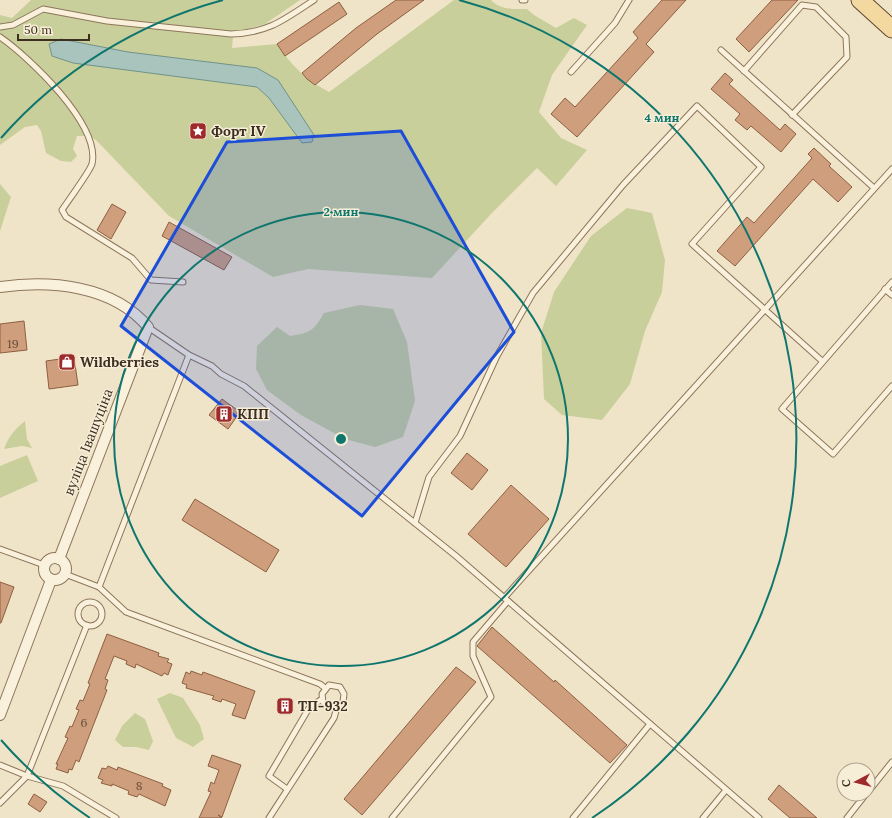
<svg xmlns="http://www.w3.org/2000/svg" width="892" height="818" viewBox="0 0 892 818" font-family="Lora,serif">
	<rect width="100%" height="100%" fill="#f0e4c8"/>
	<g fill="#c9cf9b">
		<path d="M 31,0 L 300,0 L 265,24 L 244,30 L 233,37 L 232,48 L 277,44 C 291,65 306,80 329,92 L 454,0 L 491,0 C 500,10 515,9 527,9 L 534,15 L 556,28 L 574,18 L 587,25 L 552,75 L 539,112 L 561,138 L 587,150 L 556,186 L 537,168 L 491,214 L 432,278 L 308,269 L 273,277 L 169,216 L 96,140 L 87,136 L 77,136 L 73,149 L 77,156 L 71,162 L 61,161 L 46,153 L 41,131 L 37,125 L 25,127 L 0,145 L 0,15 L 12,18 Z"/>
		<path d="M 0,184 L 11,197 L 0,231 Z"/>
		<path d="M 627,208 L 652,213 L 665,260 L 662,292 L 645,331 L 630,384 L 602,420 L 562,415 L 544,399 L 541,333 L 554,292 L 591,236 Z"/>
		<path d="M 360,305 L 393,309 L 407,342 L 415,401 L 403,437 L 375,447 L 345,439 L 301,415 L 267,390 L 256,369 L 257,346 L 277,327 L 290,336 C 311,333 314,330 324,313 Z"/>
		<path d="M 25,421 L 27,439 L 32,448 L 22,446 L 4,449 C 8,437 15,429 25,421 Z"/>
		<path d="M 27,455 L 38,481 L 0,498 L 0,466 Z"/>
		<path d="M 170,693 L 183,698 L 200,725 L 204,739 L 193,747 L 176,738 L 157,699 Z"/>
		<path d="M 135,713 L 145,719 L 153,741 L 149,750 L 136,747 L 123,747 L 115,740 L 122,726 Z"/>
	</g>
	<path fill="#a9c4bc" stroke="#6f938a" d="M 61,39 L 128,52 L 257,68 L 278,80 L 314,135 L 312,142 L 302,143 L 269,98 L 257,87 L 73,63 L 52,56 L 49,44 Z"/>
	<g fill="#cf9f7d" stroke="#8d5f41">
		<path d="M 396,0 L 424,0 L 377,34 L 315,85 L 307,79 L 302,73 L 356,28 Z"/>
		<path d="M 662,0 L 686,0 L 646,44 L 654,52 L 577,137 L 551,114 L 565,98 L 575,107 L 638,38 L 633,32 Z"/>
		<path d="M 772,0 L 798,0 L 749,52 L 736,39 Z"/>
		<path d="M 339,2 L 347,14 L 285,56 L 277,44 Z"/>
		<path d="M 725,73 L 733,80 L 729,84 L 780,130 L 785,124 L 796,134 L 781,152 L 751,126 L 747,130 L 735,120 L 740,114 L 711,89 Z"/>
		<path d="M 814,148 L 831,164 L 829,166 L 852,187 L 838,202 L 813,179 L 735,266 L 717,251 L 747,217 L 754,223 L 812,158 L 808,154 Z"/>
		<path d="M 112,204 L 126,212 L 111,239 L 97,230 Z"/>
		<path d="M 169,222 L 232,257 L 224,270 L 162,236 Z"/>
		<path d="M 24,321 L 27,350 L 0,353 L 0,324 Z"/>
		<path d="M 74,357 L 78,385 L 49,389 L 46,361 Z"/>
		<path d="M 222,399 L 240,412 L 228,429 L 209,415 Z"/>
		<path d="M 467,453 L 488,470 L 472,490 L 451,473 Z"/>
		<path d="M 511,485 L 549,519 L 506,567 L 468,534 Z"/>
		<path d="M 195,499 L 279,550 L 266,572 L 182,520 Z"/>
		<path d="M 0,582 L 14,587 L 1,623 L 0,623 Z"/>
		<path d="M 492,627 L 554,682 L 555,680 L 627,745 L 610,763 L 477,646 Z"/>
		<path d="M 107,634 L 159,653 L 158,656 L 169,659 L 167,662 L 172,664 L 168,675 L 164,673 L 162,676 L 136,664 L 135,668 L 126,664 L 127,661 L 114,656 L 105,679 L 108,680 L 105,689 L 107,690 L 79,762 L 76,760 L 72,770 L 69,769 L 68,773 L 56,769 L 58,764 L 56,764 L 68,738 L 65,737 L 70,726 L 72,727 L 79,710 L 76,709 L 80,700 L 83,701 L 90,684 L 88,683 Z"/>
		<path d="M 456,667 L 476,682 L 362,815 L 344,799 Z"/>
		<path d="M 191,671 L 202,675 L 203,672 L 255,691 L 245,719 L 232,715 L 236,704 L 222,699 L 221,702 L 212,699 L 214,696 L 186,688 L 187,685 L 182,683 L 186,672 L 190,674 Z"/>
		<path d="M 284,698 L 292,702 L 285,713 L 277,709 Z"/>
		<path d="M 212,755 L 241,765 L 222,817 L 218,815 L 222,818 L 199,818 L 211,792 L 208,791 L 211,782 L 214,784 L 219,770 L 208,766 Z"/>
		<path d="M 108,766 L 117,770 L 118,767 L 163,784 L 162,786 L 171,790 L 165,806 L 139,794 L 137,797 L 128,794 L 129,791 L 112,784 L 112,786 L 101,783 L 103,780 L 98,778 L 102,768 L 106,769 Z"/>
		<path d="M 779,785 L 817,818 L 790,818 L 768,799 Z"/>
		<path d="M 34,794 L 47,802 L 40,812 L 28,804 Z"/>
	</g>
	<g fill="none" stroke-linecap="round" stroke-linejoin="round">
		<defs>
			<g id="lane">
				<path d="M 522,0 L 525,0"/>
				<path d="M 0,27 L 13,25 L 43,9 L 107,21 L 231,34 C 268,33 284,20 314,0"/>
				<path d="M 0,37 C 29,57 101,125 92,164 C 90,171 68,201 62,210 L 66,217 L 132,258 L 151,280 L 183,282"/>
				<path d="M 721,50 L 874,188"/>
				<path d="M 744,71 L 802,5 L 816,7 L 846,37 L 847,57 L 792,115"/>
				<path d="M 571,72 L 615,23 L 629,0"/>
				<path d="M 892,282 L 782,409 L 833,454 L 892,386"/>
				<path d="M 885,289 L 892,295"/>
				<path d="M 148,327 L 189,355 L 212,366 L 221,374 L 244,386 L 456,556 L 759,818"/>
				<path d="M 415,523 L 429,477 L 460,436 L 497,356 L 533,293 L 623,185 L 697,106 L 761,167 L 692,244 L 822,361"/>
				<path d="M 0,549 L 44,565"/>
				<path d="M 65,574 L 99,587 L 126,612 L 320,684 L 325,688"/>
				<path d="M 99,587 L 189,355"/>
				<path d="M 504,598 L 892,169"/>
				<circle cx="90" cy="614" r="12"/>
				<path d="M 0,765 L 27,776 L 63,786 L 116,818"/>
				<path d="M 287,789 L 269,776 L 309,708 L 322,699"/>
				<path d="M 868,792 L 892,762"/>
				<path d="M 0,803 L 27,776 L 87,625"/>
				<path d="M 269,818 L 334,718 L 337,707 L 343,702 L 344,694 L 340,687 L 329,685 L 322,694 L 323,702 L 330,707 L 337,707"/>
				<path d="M 392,818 L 491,697 L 473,656 L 473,642 L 508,601"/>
				<path d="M 573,818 L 650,724"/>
				<path d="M 703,818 L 726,790"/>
				<path d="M 847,818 L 866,794"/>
			</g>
			<g id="street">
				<path d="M 0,287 C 50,280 113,285 148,327 L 59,559"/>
				<circle cx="55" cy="569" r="11"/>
				<path d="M 0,715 L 51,580"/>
			</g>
			<path id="primary" d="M 860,0 L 892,29"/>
		</defs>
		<use href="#lane" stroke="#8d765c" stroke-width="7"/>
		<use href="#street" stroke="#8d765c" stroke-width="12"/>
		<use href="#primary" stroke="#5b4430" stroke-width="19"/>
		<use href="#lane" stroke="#faf1dc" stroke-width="5"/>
		<use href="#street" stroke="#faf1dc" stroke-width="10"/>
		<use href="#primary" stroke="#f3d9a0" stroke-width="17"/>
	</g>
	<path fill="#1d4ed8" fill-opacity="0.2" stroke="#1d4ed8" stroke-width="3" stroke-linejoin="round" d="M 401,131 L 514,332 L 362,516 L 121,326 L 227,142 Z"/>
	<g fill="none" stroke="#0f766e" stroke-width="2">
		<circle cx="341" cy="439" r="227"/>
		<path d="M90 818A454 454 0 0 1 1 740M1 138A454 454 0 0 1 223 0M459 0A454 454 0 0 1 592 818"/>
	</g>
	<defs>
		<symbol id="sight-square" viewBox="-11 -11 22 22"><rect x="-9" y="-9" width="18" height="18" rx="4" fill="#9e2a2b" stroke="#f7eed8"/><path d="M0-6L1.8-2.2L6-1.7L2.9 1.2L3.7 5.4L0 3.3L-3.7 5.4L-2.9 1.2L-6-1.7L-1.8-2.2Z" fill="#fff"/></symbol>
		<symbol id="shop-square" viewBox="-11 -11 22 22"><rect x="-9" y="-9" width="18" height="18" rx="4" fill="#9e2a2b" stroke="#f7eed8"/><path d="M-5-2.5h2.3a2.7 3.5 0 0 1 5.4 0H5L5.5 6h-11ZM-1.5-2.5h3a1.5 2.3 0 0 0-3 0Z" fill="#fff"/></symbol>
		<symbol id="building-square" viewBox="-11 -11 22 22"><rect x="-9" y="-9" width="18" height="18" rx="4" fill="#9e2a2b" stroke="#f7eed8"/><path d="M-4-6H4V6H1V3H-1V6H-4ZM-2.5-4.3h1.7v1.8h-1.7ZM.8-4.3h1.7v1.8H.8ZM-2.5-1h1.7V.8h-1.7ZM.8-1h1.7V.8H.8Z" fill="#fff"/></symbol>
	</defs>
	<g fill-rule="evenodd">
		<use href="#sight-square" x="188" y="121" width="20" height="20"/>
		<use href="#shop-square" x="57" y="352" width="20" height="20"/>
		<use href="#building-square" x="214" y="404" width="20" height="20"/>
		<use href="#building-square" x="275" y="696" width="20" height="20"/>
	</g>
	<g text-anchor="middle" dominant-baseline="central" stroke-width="3" stroke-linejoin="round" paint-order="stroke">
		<g font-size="12" fill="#624a37">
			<text x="13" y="343">19</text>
			<text x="84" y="722">6</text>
			<text x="139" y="785">8</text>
		</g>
		<g font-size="14" font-weight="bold" fill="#3d2e20" stroke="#f7eed8" text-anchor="start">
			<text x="211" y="131">Форт IV</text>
			<text x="80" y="362">Wildberries</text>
			<text x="237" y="414">КПП</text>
			<text x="298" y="706">ТП-932</text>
		</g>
		<g font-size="14" fill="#3d2e20" stroke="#f7eed8">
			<text transform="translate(88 442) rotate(-69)">вуліца Івашуціна</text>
		</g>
	</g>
	<circle cx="341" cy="439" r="6" fill="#0f766e" stroke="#f7eed8" stroke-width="2"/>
	<g font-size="12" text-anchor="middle" font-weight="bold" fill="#0f766e" stroke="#f7eed8" stroke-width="3" stroke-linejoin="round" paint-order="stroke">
		<text x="662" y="122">4 мин</text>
		<text x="341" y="216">2 мин</text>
	</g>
	<g transform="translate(856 782) rotate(263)"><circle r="19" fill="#f7eed8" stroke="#ada18e"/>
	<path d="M0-3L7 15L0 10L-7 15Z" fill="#9e2a2b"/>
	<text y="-6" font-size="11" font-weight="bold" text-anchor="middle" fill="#3d2e20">С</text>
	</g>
	<path d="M18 34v6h71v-6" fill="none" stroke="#3d2e20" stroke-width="2"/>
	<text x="24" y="34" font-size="12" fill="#3d2e20" stroke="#f7eed8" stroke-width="3" paint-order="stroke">50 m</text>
</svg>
